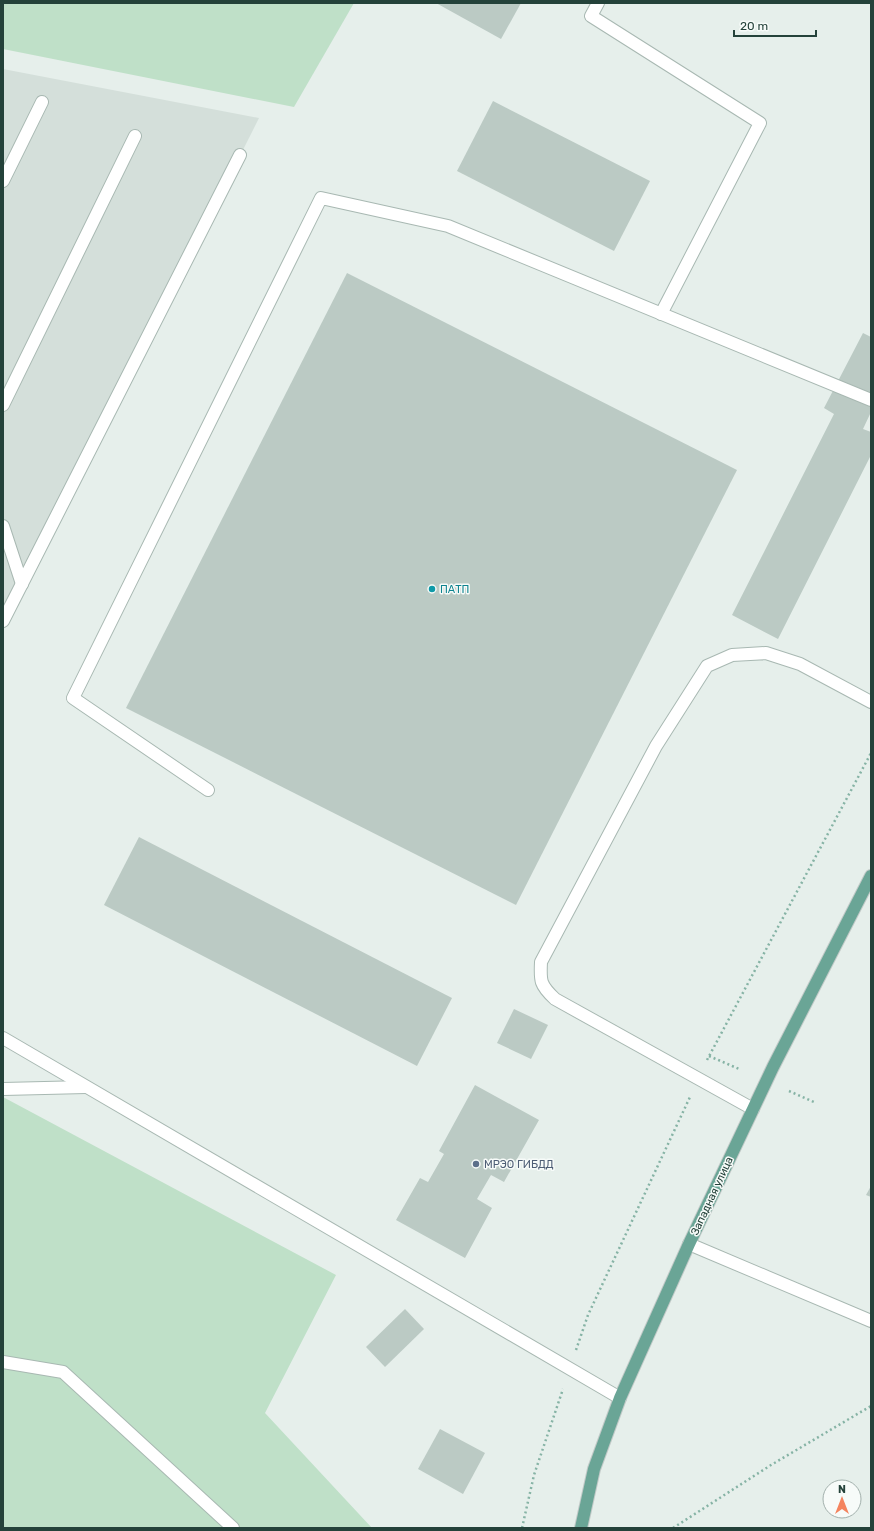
<svg xmlns="http://www.w3.org/2000/svg" width="874" height="1531" viewBox="0 0 874 1531" font-family="Rubik,sans-serif">
	<rect width="100%" height="100%" fill="#e6efeb"/>
	<path fill="#d4dfda" d="M 3,69 L 259,118 L 3,628 Z"/>
	<g fill="#bfe0c8">
		<path d="M 3,3 L 354,3 L 294,107 L 3,49 Z"/>
		<path d="M 3,1097 L 336,1275 L 265,1413 L 372,1528 L 3,1528 Z"/>
	</g>
	<g fill="#bbcac4">
		<path d="M 436,3 L 521,3 L 501,39 Z"/>
		<path d="M 493,101 L 650,181 L 614,251 L 457,171 Z"/>
		<path d="M 347,273 L 737,470 L 516,905 L 126,708 Z"/>
		<path d="M 863,333 L 871,337 L 871,412 L 863,429 L 871,432 L 871,455 L 778,639 L 732,615 L 834,414 L 824,408 Z"/>
		<path d="M 139,837 L 452,998 L 417,1066 L 104,905 Z"/>
		<path d="M 514,1009 L 548,1025 L 531,1059 L 497,1043 Z"/>
		<path d="M 475,1085 L 539,1120 L 504,1182 L 491,1175 L 477,1199 L 492,1208 L 465,1258 L 396,1220 L 420,1178 L 428,1182 L 444,1154 L 439,1151 Z"/>
		<path d="M 871,1186 L 871,1197 L 866,1195 Z"/>
		<path d="M 405,1309 L 424,1329 L 385,1367 L 366,1347 Z"/>
		<path d="M 440,1429 L 485,1453 L 463,1494 L 418,1469 Z"/>
	</g>
	<g fill="none" stroke-linecap="round" stroke-linejoin="round">
		<defs>
			<g id="minor">
				<path d="M 598,3 L 591,16 L 760,123 L 661,314"/>
				<path d="M 3,181 L 42,102"/>
				<path d="M 3,405 L 135,136"/>
				<path d="M 3,526 L 22,584"/>
				<path d="M 3,621 L 240,155"/>
				<path d="M 208,790 L 73,698 L 321,198 L 448,226 L 871,400"/>
				<path d="M 3,1038 L 620,1398"/>
				<path d="M 3,1089 L 86,1087"/>
				<path d="M 753,1109 L 555,999 C 540,985 540,981 541,962 L 656,746 L 707,666 L 732,655 L 766,653 L 800,664 L 871,702"/>
				<path d="M 689,1244 L 871,1321"/>
				<path d="M 3,1362 L 63,1372 L 233,1528"/>
			</g>
			<path id="major" d="M 581,1528 L 594,1469 L 620,1398 L 689,1244 L 773,1067 L 871,876"/>
		</defs>
		<use href="#minor" stroke="#a8b8b2" stroke-width="14"/>
		<use href="#major" stroke="#c2cac8" stroke-width="14"/>
		<g stroke="#86b3a5" stroke-width="2.5" stroke-dasharray="2 3" stroke-linecap="butt">
			<path d="M 709,1056 L 739,1069"/>
			<path d="M 707,1060 L 871,753"/>
			<path d="M 789,1091 L 814,1102"/>
			<path d="M 576,1350 L 588,1315 L 690,1097"/>
			<path d="M 522,1528 L 534,1475 L 563,1389"/>
			<path d="M 673,1528 L 771,1465 L 871,1406"/>
		</g>
		<use href="#minor" stroke="#fff" stroke-width="12"/>
		<use href="#major" stroke="#6aa596" stroke-width="12"/>
	</g>
	<circle fill="#0f9aa8" stroke="#f7fbf9" stroke-width="1.5" cx="432" cy="589" r="4"/>
	<circle fill="#5c6f8a" stroke="#f7fbf9" stroke-width="1.5" cx="476" cy="1164" r="4"/>
	<g text-anchor="middle" dominant-baseline="central" stroke-width="3" stroke-linejoin="round" paint-order="stroke">
		<g font-size="11" fill="#0d838f" stroke="#f7fbf9" text-anchor="start">
			<text x="440" y="589">ПАТП</text>
		</g>
		<g font-size="11" fill="#4e5e75" stroke="#f7fbf9" text-anchor="start">
			<text x="484" y="1164">МРЭО ГИБДД</text>
		</g>
		<g font-size="11" fill="#24423a" stroke="#f7fbf9">
			<text transform="translate(712 1196) rotate(-65)">Западная улица</text>
		</g>
	</g>
	<rect width="874" height="1531" fill="none" stroke="#24423a" stroke-width="8"/>
	<g transform="translate(842 1499)"><circle r="19" fill="#f7fbf9" stroke="#a3b1ad"/>
	<path d="M0-3L7 15L0 10L-7 15Z" fill="#f4845f"/>
	<text y="-6" font-size="11" font-weight="bold" text-anchor="middle" fill="#24423a">N</text>
	</g>
	<path d="M734 30v6h82v-6" fill="none" stroke="#24423a" stroke-width="2"/>
	<text x="740" y="30" font-size="12" fill="#24423a" stroke="#f7fbf9" stroke-width="3" paint-order="stroke">20 m</text>
</svg>
